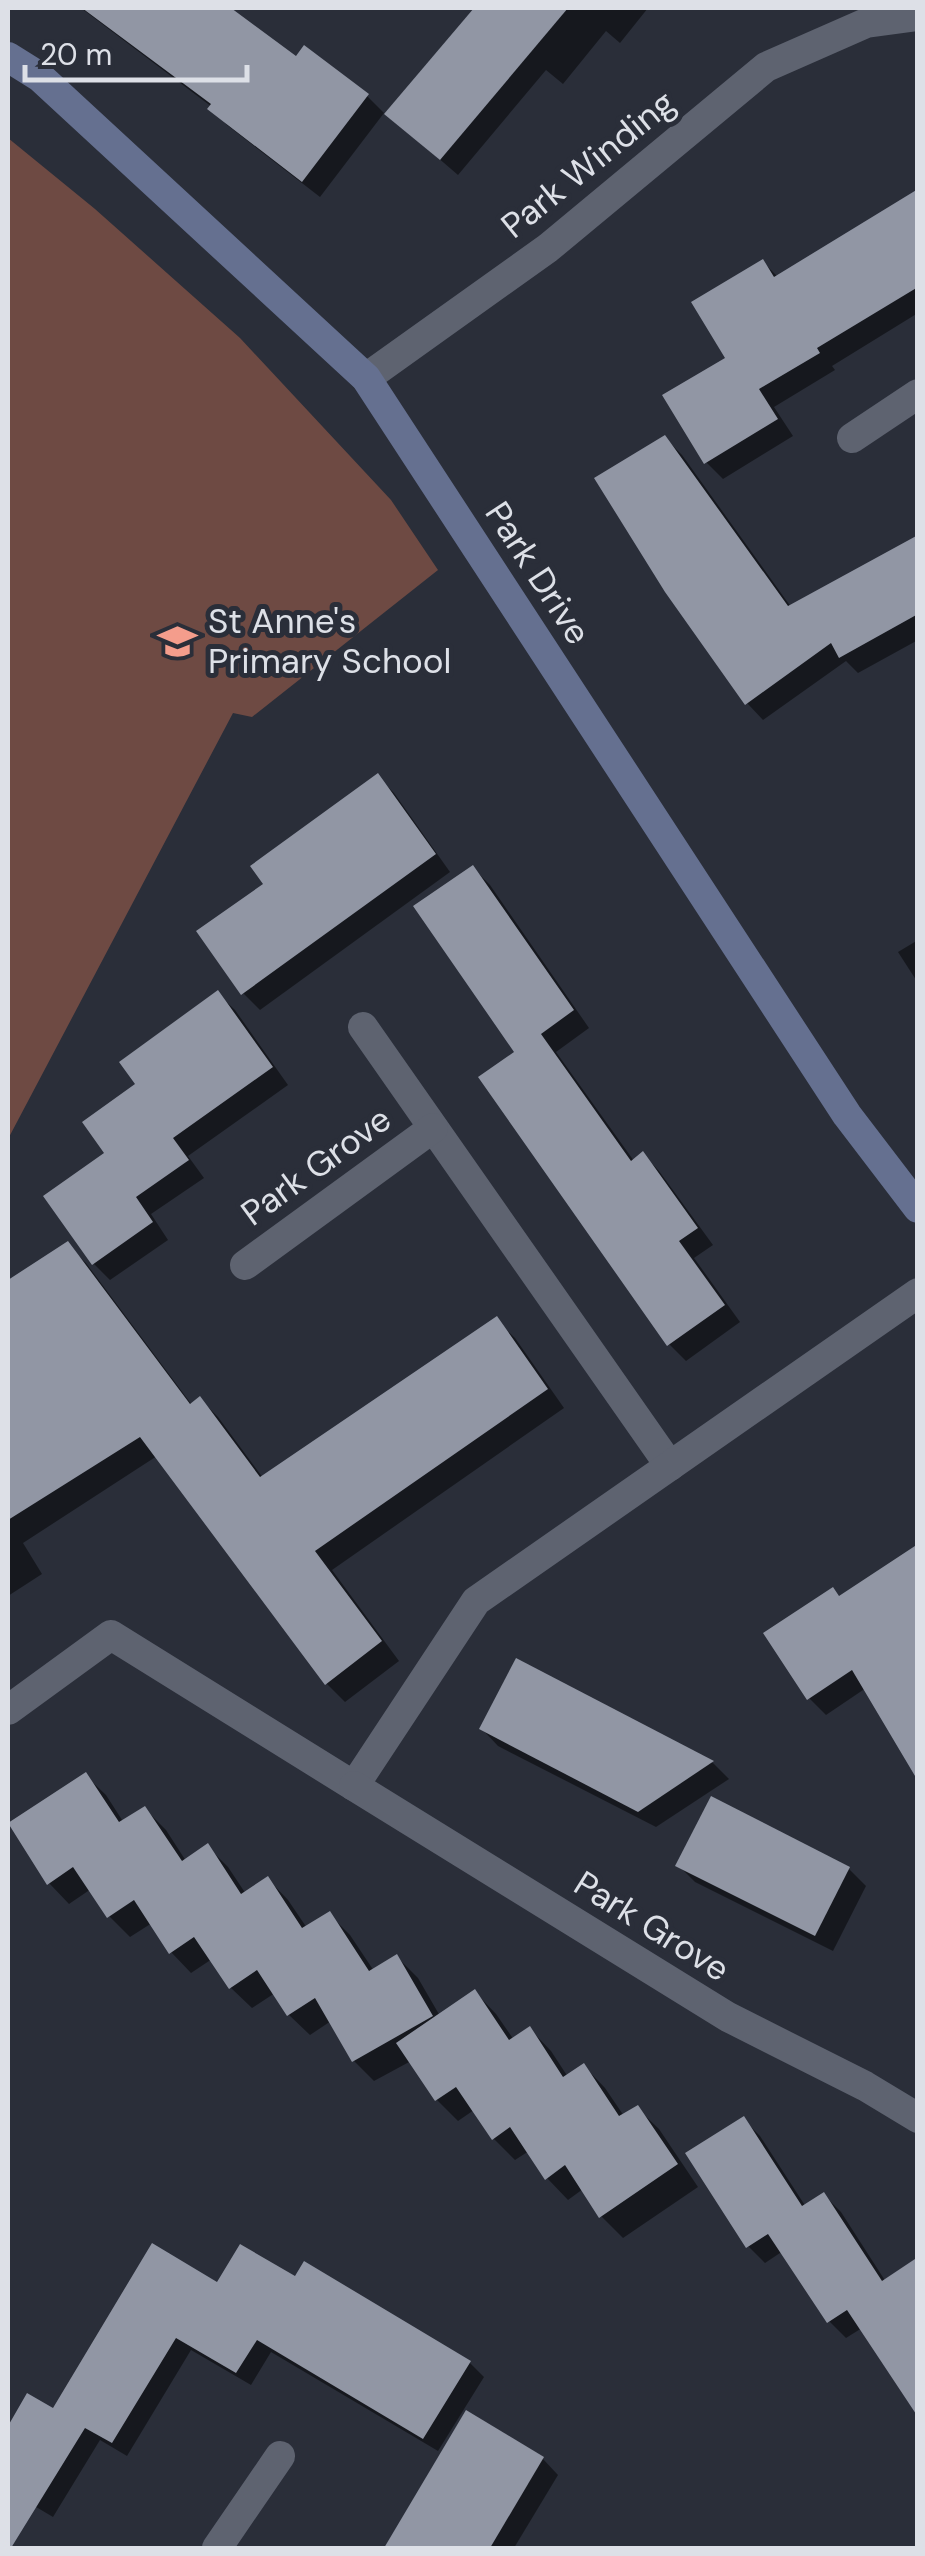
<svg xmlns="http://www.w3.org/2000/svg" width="925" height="2556" viewBox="0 0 925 2556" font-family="'DM Sans',sans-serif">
	<rect width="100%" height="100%" fill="#2a2e39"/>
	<path fill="#6e4a43" d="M 8,138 L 95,209 L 240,338 L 391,500 L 438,570 L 252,717 L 233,713 L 8,1139 Z"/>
	<g fill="#0007">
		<path d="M 81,8 L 227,8 L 296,59 L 367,96 L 384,113 L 320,197 L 227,125 L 212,107 Z"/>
		<path d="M 476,8 L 648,8 L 620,43 L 606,31 L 563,84 L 546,70 L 458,175 L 387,114 Z"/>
		<path d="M 918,191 L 918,313 L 832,366 L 835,370 L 774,407 L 793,436 L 723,479 L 706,462 L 728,359 L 763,262 L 778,277 Z"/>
		<path d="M 665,438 L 682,455 L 791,607 L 918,558 L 918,640 L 858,673 L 846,661 L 763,720 L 747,703 Z"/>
		<path d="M 378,777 L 394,793 L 450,872 L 260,1010 L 243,993 L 266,884 Z"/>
		<path d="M 473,868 L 490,885 L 589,1028 L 556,1052 L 634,1161 L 643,1154 L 659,1171 L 713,1245 L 694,1258 L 740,1322 L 686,1361 L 669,1344 L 518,1053 Z"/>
		<path d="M 918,940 L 918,983 L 898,952 Z"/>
		<path d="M 218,994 L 235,1010 L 288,1085 L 188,1156 L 204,1178 L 151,1214 L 168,1240 L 110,1280 L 94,1264 L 108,1154 L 138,1084 Z"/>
		<path d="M 67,1245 L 86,1263 L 192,1405 L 200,1399 L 218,1417 L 263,1478 L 496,1320 L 515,1338 L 564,1408 L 332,1570 L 399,1661 L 345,1702 L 327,1684 L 157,1456 L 23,1543 L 42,1574 L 8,1596 L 8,1388 L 41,1367 L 8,1315 L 8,1283 Z"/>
		<path d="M 841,1598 L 866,1688 L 826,1715 L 809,1698 Z"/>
		<path d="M 517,1662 L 713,1763 L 729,1779 L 656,1827 L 498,1746 L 482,1729 Z"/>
		<path d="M 85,1775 L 106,1795 L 124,1823 L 145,1809 L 166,1830 L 186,1861 L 207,1846 L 228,1867 L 246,1894 L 268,1879 L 288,1900 L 307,1928 L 329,1914 L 350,1935 L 374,1971 L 397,1957 L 418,1978 L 440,2016 L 475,1992 L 496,2014 L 514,2040 L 530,2029 L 551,2051 L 568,2077 L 584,2066 L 605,2088 L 624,2116 L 637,2108 L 659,2129 L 698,2187 L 623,2238 L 601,2216 L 583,2189 L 568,2200 L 547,2178 L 529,2151 L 515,2160 L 494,2139 L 474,2110 L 458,2121 L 437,2100 L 411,2061 L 374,2081 L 354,2061 L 331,2021 L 310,2035 L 289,2015 L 275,1993 L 252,2008 L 231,1988 L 212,1959 L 191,1973 L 171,1952 L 152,1923 L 130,1937 L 109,1916 L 91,1889 L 69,1904 L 49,1883 Z"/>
		<path d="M 678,1865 L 849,1869 L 866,1886 L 833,1951 L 695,1882 Z"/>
		<path d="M 743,2119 L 760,2136 L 806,2207 L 824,2195 L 841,2212 L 886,2282 L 862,2328 L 846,2338 L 829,2321 L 783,2251 L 765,2263 L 748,2246 Z"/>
		<path d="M 305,2264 L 470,2363 L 484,2377 L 438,2451 L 271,2352 L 251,2385 L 191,2350 L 127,2456 L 100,2440 L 53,2517 L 26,2501 L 8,2532 L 8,2431 L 28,2397 L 54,2411 L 218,2285 L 295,2279 Z"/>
		<path d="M 467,2414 L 543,2459 L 558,2475 L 514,2548 L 387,2548 Z"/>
	</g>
	<g fill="#9196a4">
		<path d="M 82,8 L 231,8 L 296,56 L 304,45 L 369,94 L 302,182 L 207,109 L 211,104 Z"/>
		<path d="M 474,8 L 568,8 L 440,160 L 384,114 Z"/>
		<path d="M 918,189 L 918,287 L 817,348 L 820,353 L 759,389 L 778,419 L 704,464 L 662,395 L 725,358 L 691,302 L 763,259 L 774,277 Z"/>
		<path d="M 665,435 L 788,606 L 918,535 L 918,614 L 839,658 L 831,643 L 745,705 L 665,592 L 594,478 Z"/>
		<path d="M 378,773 L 436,854 L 241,995 L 196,931 L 263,884 L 250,866 Z"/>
		<path d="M 473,865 L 574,1010 L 541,1034 L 631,1161 L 643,1151 L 698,1228 L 679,1241 L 725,1305 L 667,1346 L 478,1077 L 514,1052 L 413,906 Z"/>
		<path d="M 218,990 L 273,1067 L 173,1138 L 189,1160 L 136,1197 L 153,1222 L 92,1265 L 43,1196 L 104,1153 L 82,1122 L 135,1084 L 119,1062 Z"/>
		<path d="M 68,1241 L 190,1404 L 200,1396 L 260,1477 L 497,1316 L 548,1389 L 315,1551 L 382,1641 L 325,1685 L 140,1437 L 8,1520 L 8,1280 Z"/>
		<path d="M 918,1544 L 918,1781 L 852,1670 L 807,1700 L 763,1633 L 833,1587 L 839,1596 Z"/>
		<path d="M 516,1658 L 714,1761 L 638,1812 L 479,1729 Z"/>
		<path d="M 86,1772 L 119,1822 L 145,1806 L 182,1861 L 208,1843 L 241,1894 L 268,1876 L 302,1928 L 330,1911 L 369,1971 L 397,1954 L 433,2016 L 352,2062 L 315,1998 L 287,2016 L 257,1970 L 229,1989 L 194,1937 L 169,1954 L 134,1900 L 107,1918 L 73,1867 L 47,1885 L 8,1823 Z"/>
		<path d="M 711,1796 L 850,1867 L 815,1936 L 675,1866 Z"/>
		<path d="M 475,1989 L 509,2040 L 530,2026 L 563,2077 L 584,2063 L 619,2116 L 638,2105 L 678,2164 L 599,2218 L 565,2165 L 545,2180 L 510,2127 L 492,2140 L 456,2087 L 435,2101 L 396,2043 Z"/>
		<path d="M 744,2116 L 802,2206 L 824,2192 L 882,2281 L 918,2257 L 918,2417 L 847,2310 L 827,2323 L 768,2234 L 746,2248 L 685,2153 Z"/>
		<path d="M 152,2243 L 217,2282 L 240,2244 L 295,2276 L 304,2261 L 471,2361 L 423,2439 L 257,2340 L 236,2373 L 176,2338 L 112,2443 L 85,2428 L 11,2548 L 8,2548 L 8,2426 L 27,2393 L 53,2408 Z"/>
		<path d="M 466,2410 L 544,2457 L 490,2548 L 384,2548 Z"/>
	</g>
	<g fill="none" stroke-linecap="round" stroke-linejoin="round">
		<g stroke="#5e6370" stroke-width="30">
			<path d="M 366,378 L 548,248 L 766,67 L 866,23 L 918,16"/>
			<path d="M 852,438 L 918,394"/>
			<path d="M 363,1027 L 670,1466"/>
			<path d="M 245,1265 L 433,1128"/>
			<path d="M 8,1710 L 111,1635 L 354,1786 L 476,1601 L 918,1293"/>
			<path d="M 354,1786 L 728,2017 L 865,2086 L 918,2118"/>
			<path d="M 217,2548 L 280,2456"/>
		</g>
		<path stroke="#657090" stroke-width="30" d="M 8,57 L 40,77 L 366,378 L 847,1115 L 918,1208"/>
	</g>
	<defs>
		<symbol id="school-bare" viewBox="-9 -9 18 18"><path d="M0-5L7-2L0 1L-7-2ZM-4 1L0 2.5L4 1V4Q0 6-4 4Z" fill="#f49d8c" stroke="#2a2e39" stroke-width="2.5" paint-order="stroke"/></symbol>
	</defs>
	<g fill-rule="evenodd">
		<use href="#school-bare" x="150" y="614" width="55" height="55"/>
	</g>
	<g text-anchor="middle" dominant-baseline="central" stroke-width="10" stroke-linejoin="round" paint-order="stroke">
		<g font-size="35" fill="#dde0e7" stroke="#2a2e39">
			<text transform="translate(588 164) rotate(-39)">Park Winding</text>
			<text transform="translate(538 573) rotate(57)">Park Drive</text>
			<text transform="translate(316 1166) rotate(-36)">Park Grove</text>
			<text transform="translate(652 1926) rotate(32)">Park Grove</text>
		</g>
		<g font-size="35" fill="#dde0e7" stroke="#2a2e39" text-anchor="start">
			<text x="208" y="621">St Anne's<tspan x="208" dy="40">Primary School</tspan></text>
		</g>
	</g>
	<rect width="925" height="2556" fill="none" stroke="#dde0e7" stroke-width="20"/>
	<path d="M25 65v15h222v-15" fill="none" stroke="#dde0e7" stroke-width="5"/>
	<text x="40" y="65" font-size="30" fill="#dde0e7" stroke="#2a2e39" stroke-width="8" paint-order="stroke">20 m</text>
</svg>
